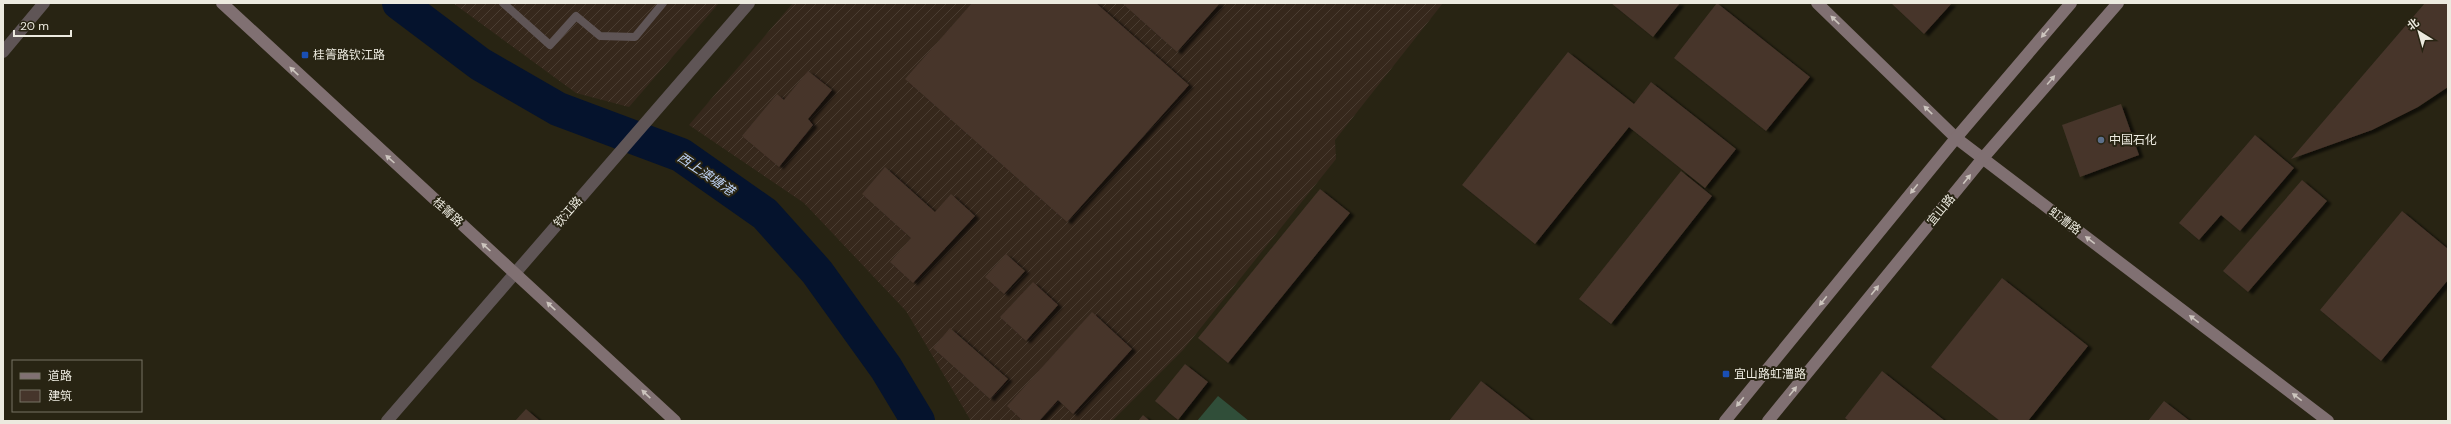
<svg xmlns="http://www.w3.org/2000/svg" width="2451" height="424" viewBox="0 0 2451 424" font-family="'DM Sans','Noto Sans SC',sans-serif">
	<defs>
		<pattern id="industrial-furrows" width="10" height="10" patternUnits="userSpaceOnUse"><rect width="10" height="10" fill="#36281c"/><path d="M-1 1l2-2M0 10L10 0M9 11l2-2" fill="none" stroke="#4a3d32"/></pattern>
		<filter id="shadow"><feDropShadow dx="4.5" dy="2.5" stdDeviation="1" flood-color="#0009"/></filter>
	</defs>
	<rect width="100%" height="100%" fill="#282413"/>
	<g fill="url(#industrial-furrows)">
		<path d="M 453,3 L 719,3 L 629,107 L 576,93 Z"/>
		<path d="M 793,3 L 1443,3 L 1335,140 L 1336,159 L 1183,350 L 1112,421 L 971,421 L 906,311 L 804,203 L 689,125 Z"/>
	</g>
	<path fill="#304e39" d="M 1218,396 L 1249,421 L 1197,421 Z"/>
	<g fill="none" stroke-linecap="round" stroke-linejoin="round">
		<path stroke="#05132d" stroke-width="34" d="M 399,3 L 480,64 L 558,109 L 681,155 L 765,214 L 817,272 L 886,368 L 918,421"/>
	</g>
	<g fill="#46352b" filter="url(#shadow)">
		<path d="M 972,3 L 1096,3 L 1189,85 L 1067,222 L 905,79 Z"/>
		<path d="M 1122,3 L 1220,3 L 1177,52 Z"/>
		<path d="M 1611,3 L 1680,3 L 1653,37 Z"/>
		<path d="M 1717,3 L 1810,77 L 1766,131 L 1674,58 Z"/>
		<path d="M 1891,3 L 1952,3 L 1924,34 Z"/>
		<path d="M 2425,3 L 2448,3 L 2448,87 L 2418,107 L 2372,130 L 2291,159 Z"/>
		<path d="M 1568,52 L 1634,104 L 1651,82 L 1736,149 L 1705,188 L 1629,127 L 1535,244 L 1462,185 Z"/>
		<path d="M 808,71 L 832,90 L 808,119 L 813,125 L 779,167 L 742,136 L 777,94 L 784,100 Z"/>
		<path d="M 2121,104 L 2139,155 L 2080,177 L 2062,125 Z"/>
		<path d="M 2255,135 L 2294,168 L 2240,231 L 2221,215 L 2199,240 L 2179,223 Z"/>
		<path d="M 885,167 L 935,212 L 951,194 L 975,216 L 913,283 L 890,262 L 911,238 L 862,194 Z"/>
		<path d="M 1681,171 L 1712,196 L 1611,324 L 1579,299 Z"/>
		<path d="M 2302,180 L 2327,201 L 2248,292 L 2223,271 Z"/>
		<path d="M 1320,189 L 1350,213 L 1228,363 L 1198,338 Z"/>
		<path d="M 2402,211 L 2448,249 L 2448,280 L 2381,361 L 2320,310 Z"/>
		<path d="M 1006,254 L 1025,271 L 1004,294 L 985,277 Z"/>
		<path d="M 2002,278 L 2088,346 L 2028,421 L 2000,421 L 1931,367 Z"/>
		<path d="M 1033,282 L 1058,305 L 1026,341 L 1000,317 Z"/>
		<path d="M 1092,312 L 1132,349 L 1073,414 L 1058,400 L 1039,421 L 1023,421 L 1007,406 Z"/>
		<path d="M 950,328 L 1008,379 L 990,399 L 933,348 Z"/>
		<path d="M 1185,364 L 1208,382 L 1178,420 L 1155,401 Z"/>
		<path d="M 1882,371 L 1945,421 L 1849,421 L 1845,418 Z"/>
		<path d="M 1481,381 L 1532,421 L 1449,421 Z"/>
		<path d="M 2164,401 L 2190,421 L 2148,421 Z"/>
		<path d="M 526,409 L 540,421 L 515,421 Z"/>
		<path d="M 1143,415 L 1150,421 L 1138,421 Z"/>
	</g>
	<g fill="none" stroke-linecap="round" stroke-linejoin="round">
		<path stroke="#5f5556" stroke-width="8" d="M 503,3 L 550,45 L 576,16 L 600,36 L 635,37 L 663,3"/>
		<g stroke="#5f5556" stroke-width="12">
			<path d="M 3,52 L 44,3"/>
			<path d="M 387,421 L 749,3"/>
		</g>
		<g stroke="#807072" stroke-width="12">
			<path d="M 222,3 L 675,421"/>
			<path d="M 1817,3 L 1956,138 L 2328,421"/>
			<path d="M 1725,421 L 1956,138 L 2071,3"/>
			<path d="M 1768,421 L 1983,158 L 2118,3"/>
		</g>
	</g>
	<defs><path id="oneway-solid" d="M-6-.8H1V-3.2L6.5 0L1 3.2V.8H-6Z"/></defs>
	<g fill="#ccc5be">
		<use href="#oneway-solid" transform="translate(1835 20) rotate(-136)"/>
		<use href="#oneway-solid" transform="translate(2045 33) rotate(130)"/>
		<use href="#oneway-solid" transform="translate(294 71) rotate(-137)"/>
		<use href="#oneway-solid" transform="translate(2051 80) rotate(-49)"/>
		<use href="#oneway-solid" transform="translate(1928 110) rotate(-136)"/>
		<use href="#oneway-solid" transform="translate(390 159) rotate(-138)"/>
		<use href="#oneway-solid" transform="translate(1967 179) rotate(-51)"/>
		<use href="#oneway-solid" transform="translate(1914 189) rotate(129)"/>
		<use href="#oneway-solid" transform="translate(2090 240) rotate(-143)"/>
		<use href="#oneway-solid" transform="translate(486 247) rotate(-138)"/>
		<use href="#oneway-solid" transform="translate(1875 290) rotate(-51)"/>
		<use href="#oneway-solid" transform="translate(1823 301) rotate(129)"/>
		<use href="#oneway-solid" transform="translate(551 306) rotate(-137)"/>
		<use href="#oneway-solid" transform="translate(2194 319) rotate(-143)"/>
		<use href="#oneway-solid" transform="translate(1793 391) rotate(-51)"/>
		<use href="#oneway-solid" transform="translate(646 394) rotate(-137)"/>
		<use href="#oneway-solid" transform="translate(2297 397) rotate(-143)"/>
		<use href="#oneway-solid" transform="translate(1740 402) rotate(129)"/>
	</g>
	<g fill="#1a4fb4" stroke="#282413" stroke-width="1.5">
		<rect x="301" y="51" width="8" height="8" rx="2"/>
		<rect x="1722" y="370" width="8" height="8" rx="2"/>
	</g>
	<circle fill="#5c6f8a" stroke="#282413" stroke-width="1.5" cx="2101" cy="140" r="4"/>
	<g text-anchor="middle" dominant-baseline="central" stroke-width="4" stroke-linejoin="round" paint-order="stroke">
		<g font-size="12" fill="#eceadf" stroke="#282413" text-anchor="start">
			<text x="313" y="55">桂箐路钦江路</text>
			<text x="2109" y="140">中国石化</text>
			<text x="1734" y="374">宜山路虹漕路</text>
		</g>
		<g font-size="12" fill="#eceadf" stroke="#282413">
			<text transform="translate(1941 210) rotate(-51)">宜山路</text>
			<text transform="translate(448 212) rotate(42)">桂箐路</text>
			<text transform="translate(568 212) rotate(-49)">钦江路</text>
			<text transform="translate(2065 221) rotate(37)">虹漕路</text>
		</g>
		<g font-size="13" font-style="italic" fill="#bfd3f5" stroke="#282413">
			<text transform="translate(706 174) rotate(34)">西上澳塘港</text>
		</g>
	</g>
	<rect width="2451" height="424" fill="none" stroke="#eceadf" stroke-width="8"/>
	<rect x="12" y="360" width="130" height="52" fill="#282413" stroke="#767365"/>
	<rect x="20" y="373" width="20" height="6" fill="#807072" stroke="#767365"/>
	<text x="48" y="380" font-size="12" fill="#eceadf">道路</text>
	<rect x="20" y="390" width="20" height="12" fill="#46352b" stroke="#767365"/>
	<text x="48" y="400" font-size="12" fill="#eceadf">建筑</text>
	<g transform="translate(2419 32) rotate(323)" stroke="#282413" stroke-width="3" paint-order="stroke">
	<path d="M0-3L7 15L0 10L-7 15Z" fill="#eceadf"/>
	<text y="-6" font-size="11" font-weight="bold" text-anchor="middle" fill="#eceadf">北</text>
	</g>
	<path d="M14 30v6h57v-6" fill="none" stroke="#eceadf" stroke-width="2"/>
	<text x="20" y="30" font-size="12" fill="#eceadf" stroke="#282413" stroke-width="3" paint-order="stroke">20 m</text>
</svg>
